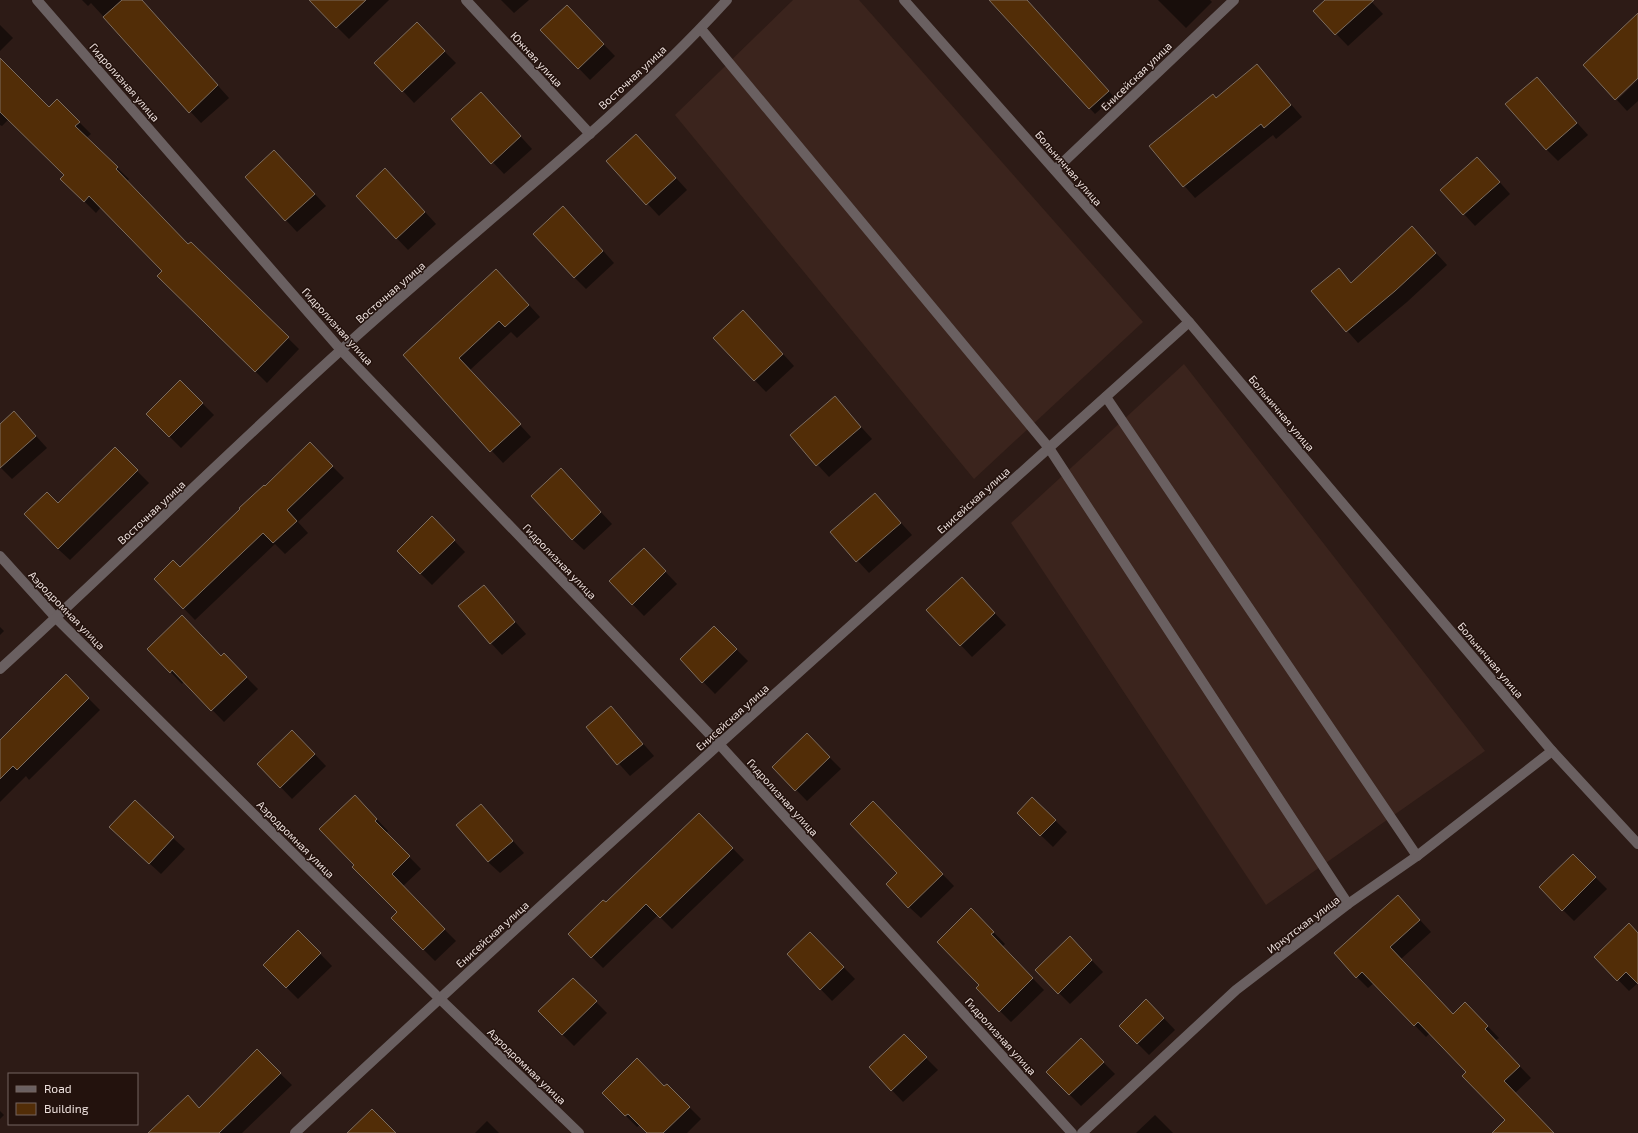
<svg xmlns="http://www.w3.org/2000/svg" width="1638" height="1133" viewBox="0 0 1638 1133" font-family="'Exo 2',sans-serif">
	<rect width="100%" height="100%" fill="#2d1b16"/>
	<g fill="#3b241d">
		<path d="M 793,0 L 859,0 L 1143,322 L 974,479 L 675,115 Z"/>
		<path d="M 1184,364 L 1485,751 L 1266,905 L 1011,523 Z"/>
	</g>
	<g fill="#0007">
		<path d="M 82,0 L 141,0 L 229,98 L 201,123 L 91,3 L 88,6 Z"/>
		<path d="M 310,0 L 389,0 L 349,39 Z"/>
		<path d="M 501,0 L 529,0 L 514,13 Z"/>
		<path d="M 990,0 L 1026,0 L 1114,97 L 1095,114 Z"/>
		<path d="M 1158,0 L 1210,0 L 1212,2 L 1186,28 Z"/>
		<path d="M 1326,0 L 1370,0 L 1383,14 L 1348,46 L 1314,11 Z"/>
		<path d="M 578,18 L 615,56 L 590,80 L 542,30 Z"/>
		<path d="M 0,25 L 13,38 L 0,51 Z"/>
		<path d="M 428,35 L 456,63 L 414,103 L 403,91 Z"/>
		<path d="M 0,60 L 49,108 L 57,100 L 91,134 L 86,138 L 129,179 L 126,182 L 188,246 L 191,243 L 299,349 L 267,383 L 159,276 L 164,271 L 101,207 L 96,213 L 62,179 L 66,175 L 9,119 L 2,126 L 0,125 Z"/>
		<path d="M 1257,65 L 1302,117 L 1276,139 L 1273,135 L 1195,198 L 1150,147 L 1216,99 Z"/>
		<path d="M 1537,78 L 1588,135 L 1558,161 L 1546,149 Z"/>
		<path d="M 1638,80 L 1638,101 L 1627,111 L 1617,100 Z"/>
		<path d="M 492,105 L 532,149 L 504,174 L 453,120 Z"/>
		<path d="M 647,146 L 687,190 L 659,216 L 608,161 Z"/>
		<path d="M 286,163 L 326,206 L 297,232 L 246,177 Z"/>
		<path d="M 1489,170 L 1510,194 L 1475,226 L 1464,214 Z"/>
		<path d="M 397,181 L 436,224 L 408,250 L 357,196 Z"/>
		<path d="M 575,219 L 614,263 L 586,289 L 574,277 Z"/>
		<path d="M 1423,239 L 1447,265 L 1407,302 L 1358,343 L 1313,292 L 1339,270 L 1352,283 Z"/>
		<path d="M 508,282 L 540,317 L 517,338 L 511,332 L 470,370 L 531,437 L 503,463 L 404,355 Z"/>
		<path d="M 755,323 L 794,366 L 766,392 L 715,338 Z"/>
		<path d="M 180,381 L 214,415 L 181,448 L 147,414 Z"/>
		<path d="M 835,398 L 872,439 L 829,477 L 791,436 Z"/>
		<path d="M 25,424 L 47,448 L 12,479 L 0,467 L 0,425 Z"/>
		<path d="M 310,444 L 344,478 L 298,522 L 308,533 L 285,554 L 275,544 L 195,620 L 155,579 L 180,568 Z"/>
		<path d="M 115,449 L 149,483 L 70,560 L 58,549 L 59,504 Z"/>
		<path d="M 572,481 L 612,524 L 584,550 L 572,539 Z"/>
		<path d="M 875,494 L 912,535 L 869,573 L 831,532 Z"/>
		<path d="M 443,529 L 465,552 L 432,585 L 398,551 Z"/>
		<path d="M 655,561 L 677,584 L 644,616 L 610,581 Z"/>
		<path d="M 484,586 L 526,634 L 502,655 L 491,643 Z"/>
		<path d="M 973,590 L 1006,625 L 972,657 L 928,610 Z"/>
		<path d="M 0,627 L 4,631 L 0,635 Z"/>
		<path d="M 714,627 L 748,661 L 715,694 L 681,659 Z"/>
		<path d="M 148,649 L 221,657 L 224,655 L 258,689 L 224,722 L 184,681 L 182,684 Z"/>
		<path d="M 66,676 L 100,710 L 29,780 L 26,776 L 0,802 L 0,741 Z"/>
		<path d="M 611,707 L 654,756 L 630,776 L 587,728 Z"/>
		<path d="M 807,735 L 841,769 L 807,801 L 774,767 Z"/>
		<path d="M 304,743 L 326,766 L 292,799 L 259,764 Z"/>
		<path d="M 1032,798 L 1067,832 L 1053,847 L 1018,813 Z"/>
		<path d="M 873,803 L 954,886 L 921,918 L 909,907 L 899,873 Z"/>
		<path d="M 481,805 L 524,853 L 500,873 L 488,862 Z"/>
		<path d="M 366,808 L 388,831 L 386,833 L 421,869 L 402,887 L 456,941 L 435,961 L 392,918 L 398,912 L 356,865 Z"/>
		<path d="M 711,826 L 744,860 L 672,929 L 658,915 L 603,968 L 569,934 L 606,904 Z"/>
		<path d="M 122,838 L 173,838 L 185,849 L 161,874 Z"/>
		<path d="M 1573,855 L 1607,889 L 1574,921 L 1540,887 Z"/>
		<path d="M 1409,908 L 1431,932 L 1401,959 L 1454,1015 L 1465,1003 L 1499,1038 L 1495,1041 L 1531,1078 L 1515,1093 L 1553,1133 L 1493,1133 L 1507,1120 L 1467,1072 L 1430,1033 L 1426,1037 L 1374,983 L 1368,988 L 1357,977 Z"/>
		<path d="M 971,909 L 1005,944 L 1002,947 L 1044,990 L 1011,1022 L 977,988 L 980,985 Z"/>
		<path d="M 298,931 L 332,966 L 298,999 L 264,965 Z"/>
		<path d="M 1638,934 L 1638,983 L 1629,991 L 1596,957 Z"/>
		<path d="M 1070,938 L 1103,972 L 1070,1004 L 1036,970 Z"/>
		<path d="M 822,945 L 855,979 L 832,1001 L 788,955 Z"/>
		<path d="M 573,979 L 607,1013 L 574,1046 L 540,1012 Z"/>
		<path d="M 1158,1012 L 1175,1030 L 1149,1055 L 1120,1026 Z"/>
		<path d="M 1081,1040 L 1115,1074 L 1081,1106 L 1047,1072 Z"/>
		<path d="M 915,1047 L 938,1070 L 903,1102 L 870,1067 Z"/>
		<path d="M 257,1051 L 292,1085 L 242,1133 L 149,1133 L 200,1109 Z"/>
		<path d="M 667,1085 L 701,1119 L 687,1133 L 648,1133 L 640,1125 L 637,1127 L 603,1093 L 664,1088 Z"/>
		<path d="M 0,1111 L 4,1115 L 0,1119 Z"/>
		<path d="M 1155,1115 L 1173,1133 L 1136,1133 Z"/>
		<path d="M 487,1121 L 499,1133 L 475,1133 Z"/>
	</g>
	<g fill="#522d07" stroke="#7d6d5f">
		<path d="M 122,0 L 142,0 L 218,85 L 189,113 L 103,17 Z"/>
		<path d="M 309,0 L 366,0 L 336,28 Z"/>
		<path d="M 989,0 L 1027,0 L 1109,91 L 1089,109 Z"/>
		<path d="M 1325,0 L 1374,0 L 1335,35 L 1313,11 Z"/>
		<path d="M 567,5 L 604,44 L 578,69 L 540,30 Z"/>
		<path d="M 1638,13 L 1638,78 L 1615,100 L 1583,65 Z"/>
		<path d="M 417,22 L 445,51 L 402,92 L 374,63 Z"/>
		<path d="M 0,58 L 49,107 L 57,99 L 80,122 L 75,126 L 118,167 L 116,169 L 188,244 L 191,242 L 289,337 L 255,372 L 157,276 L 162,271 L 89,196 L 84,202 L 60,179 L 64,175 L 0,112 Z"/>
		<path d="M 1257,64 L 1291,105 L 1264,128 L 1261,124 L 1183,187 L 1149,146 L 1213,94 L 1216,98 Z"/>
		<path d="M 1537,77 L 1577,123 L 1546,150 L 1505,104 Z"/>
		<path d="M 481,92 L 521,136 L 491,164 L 451,119 Z"/>
		<path d="M 636,134 L 676,178 L 646,205 L 606,161 Z"/>
		<path d="M 274,150 L 315,194 L 285,221 L 245,177 Z"/>
		<path d="M 1477,157 L 1500,182 L 1463,215 L 1440,190 Z"/>
		<path d="M 385,168 L 425,212 L 396,239 L 356,196 Z"/>
		<path d="M 563,206 L 603,251 L 574,278 L 533,234 Z"/>
		<path d="M 1412,226 L 1436,253 L 1395,291 L 1346,332 L 1311,291 L 1339,268 L 1351,283 Z"/>
		<path d="M 496,269 L 529,305 L 505,327 L 499,321 L 459,358 L 521,424 L 490,452 L 403,355 Z"/>
		<path d="M 743,310 L 783,354 L 754,381 L 713,338 Z"/>
		<path d="M 180,380 L 203,403 L 169,437 L 146,414 Z"/>
		<path d="M 835,396 L 861,427 L 816,466 L 790,435 Z"/>
		<path d="M 14,411 L 36,436 L 0,468 L 0,424 Z"/>
		<path d="M 310,442 L 333,466 L 287,510 L 297,521 L 273,543 L 263,533 L 183,609 L 154,579 L 173,560 L 180,567 L 240,509 L 239,508 L 264,485 L 265,486 Z"/>
		<path d="M 115,447 L 138,470 L 58,549 L 24,514 L 47,492 L 58,503 Z"/>
		<path d="M 561,468 L 601,512 L 572,540 L 531,496 Z"/>
		<path d="M 875,493 L 901,523 L 856,562 L 830,532 Z"/>
		<path d="M 432,516 L 455,540 L 420,574 L 397,551 Z"/>
		<path d="M 644,548 L 666,571 L 632,605 L 609,581 Z"/>
		<path d="M 962,577 L 995,613 L 960,646 L 926,610 Z"/>
		<path d="M 484,585 L 515,622 L 490,644 L 458,606 Z"/>
		<path d="M 182,615 L 221,656 L 224,653 L 247,677 L 211,711 L 172,670 L 170,673 L 147,649 Z"/>
		<path d="M 714,626 L 737,649 L 702,683 L 680,659 Z"/>
		<path d="M 66,674 L 89,698 L 17,770 L 13,766 L 0,779 L 0,740 Z"/>
		<path d="M 611,706 L 643,744 L 617,765 L 586,727 Z"/>
		<path d="M 292,730 L 315,754 L 280,788 L 257,764 Z"/>
		<path d="M 807,733 L 830,757 L 795,791 L 772,767 Z"/>
		<path d="M 355,795 L 377,819 L 375,821 L 410,856 L 392,874 L 445,929 L 423,950 L 391,918 L 397,912 L 352,867 L 354,865 L 319,829 Z"/>
		<path d="M 1032,797 L 1056,820 L 1040,836 L 1017,813 Z"/>
		<path d="M 135,800 L 174,837 L 149,864 L 109,827 Z"/>
		<path d="M 873,801 L 943,874 L 908,908 L 886,884 L 897,873 L 850,824 Z"/>
		<path d="M 481,804 L 513,841 L 488,862 L 456,825 Z"/>
		<path d="M 699,813 L 733,848 L 660,918 L 646,904 L 591,958 L 568,934 L 603,900 L 606,902 Z"/>
		<path d="M 1573,854 L 1596,877 L 1562,911 L 1539,887 Z"/>
		<path d="M 1398,895 L 1420,920 L 1390,947 L 1453,1014 L 1465,1002 L 1488,1026 L 1485,1029 L 1520,1066 L 1504,1081 L 1554,1133 L 1492,1133 L 1505,1120 L 1462,1076 L 1466,1072 L 1418,1022 L 1414,1026 L 1362,972 L 1356,978 L 1334,953 Z"/>
		<path d="M 971,908 L 994,932 L 991,934 L 1033,978 L 999,1012 L 976,988 L 979,985 L 937,942 Z"/>
		<path d="M 1629,923 L 1638,933 L 1638,984 L 1626,972 L 1617,981 L 1594,957 Z"/>
		<path d="M 298,930 L 321,953 L 286,988 L 263,965 Z"/>
		<path d="M 810,932 L 844,967 L 820,990 L 787,954 Z"/>
		<path d="M 1070,936 L 1092,960 L 1058,994 L 1035,970 Z"/>
		<path d="M 573,978 L 597,1001 L 562,1035 L 538,1011 Z"/>
		<path d="M 1146,999 L 1164,1018 L 1137,1044 L 1119,1026 Z"/>
		<path d="M 904,1034 L 927,1057 L 891,1091 L 869,1067 Z"/>
		<path d="M 1081,1038 L 1104,1062 L 1069,1095 L 1046,1072 Z"/>
		<path d="M 257,1049 L 281,1073 L 219,1133 L 148,1133 L 188,1095 L 199,1108 Z"/>
		<path d="M 637,1058 L 664,1086 L 667,1084 L 690,1107 L 663,1133 L 647,1133 L 628,1114 L 625,1116 L 602,1093 Z"/>
		<path d="M 372,1109 L 396,1133 L 347,1133 Z"/>
	</g>
	<g fill="none" stroke-linecap="round" stroke-linejoin="round">
		<g stroke="#6a6061" stroke-width="10">
			<path d="M 701,29 L 1049,448 L 1348,904"/>
			<path d="M 1106,397 L 1417,856"/>
		</g>
		<g stroke="#6a6061" stroke-width="10">
			<path d="M 37,0 L 341,350 L 719,744 L 1072,1133"/>
			<path d="M 466,0 L 590,134"/>
			<path d="M 1055,170 L 1234,0"/>
			<path d="M 0,556 L 56,618 L 439,998 L 579,1133"/>
			<path d="M 0,669 C 115,564 226,454 341,350 C 469,233 610,128 727,0"/>
			<path d="M 295,1133 C 589,858 890,591 1189,322"/>
			<path d="M 1082,1133 L 1236,990 L 1348,904 L 1417,856 L 1552,751"/>
		</g>
		<path stroke="#6a6061" stroke-width="10" d="M 904,0 L 1189,322 L 1552,751 L 1638,844"/>
	</g>
	<g text-anchor="middle" dominant-baseline="central" stroke-width="3" stroke-linejoin="round" paint-order="stroke">
		<g font-size="11" fill="#ede0dd" stroke="#23120d">
			<text transform="translate(537 59) rotate(47)">Южная улица</text>
			<text transform="translate(1136 76) rotate(-44)">Енисейская улица</text>
			<text transform="translate(632 77) rotate(-43)">Восточная улица</text>
			<text transform="translate(125 82) rotate(49)">Гидролизная улица</text>
			<text transform="translate(1069 168) rotate(49)">Больничная улица</text>
			<text transform="translate(390 292) rotate(-41)">Восточная улица</text>
			<text transform="translate(338 326) rotate(48)">Гидролизная улица</text>
			<text transform="translate(1282 413) rotate(50)">Больничная улица</text>
			<text transform="translate(973 500) rotate(-42)">Енисейская улица</text>
			<text transform="translate(151 512) rotate(-43)">Восточная улица</text>
			<text transform="translate(560 561) rotate(46)">Гидролизная улица</text>
			<text transform="translate(67 610) rotate(46)">Аэродромная улица</text>
			<text transform="translate(1491 660) rotate(50)">Больничная улица</text>
			<text transform="translate(732 717) rotate(-42)">Енисейская улица</text>
			<text transform="translate(783 797) rotate(48)">Гидролизная улица</text>
			<text transform="translate(296 839) rotate(45)">Аэродромная улица</text>
			<text transform="translate(1303 924) rotate(-37)">Иркутская улица</text>
			<text transform="translate(492 934) rotate(-42)">Енисейская улица</text>
			<text transform="translate(1001 1036) rotate(48)">Гидролизная улица</text>
			<text transform="translate(527 1066) rotate(44)">Аэродромная улица</text>
		</g>
	</g>
	<rect x="8" y="1073" width="130" height="52" fill="#23120d" stroke="#746460"/>
	<rect x="16" y="1086" width="20" height="6" fill="#6a6061" stroke="#746460"/>
	<text x="44" y="1093" font-size="12" fill="#ede0dd">Road</text>
	<rect x="16" y="1103" width="20" height="12" fill="#522d07" stroke="#746460"/>
	<text x="44" y="1113" font-size="12" fill="#ede0dd">Building</text>
</svg>
